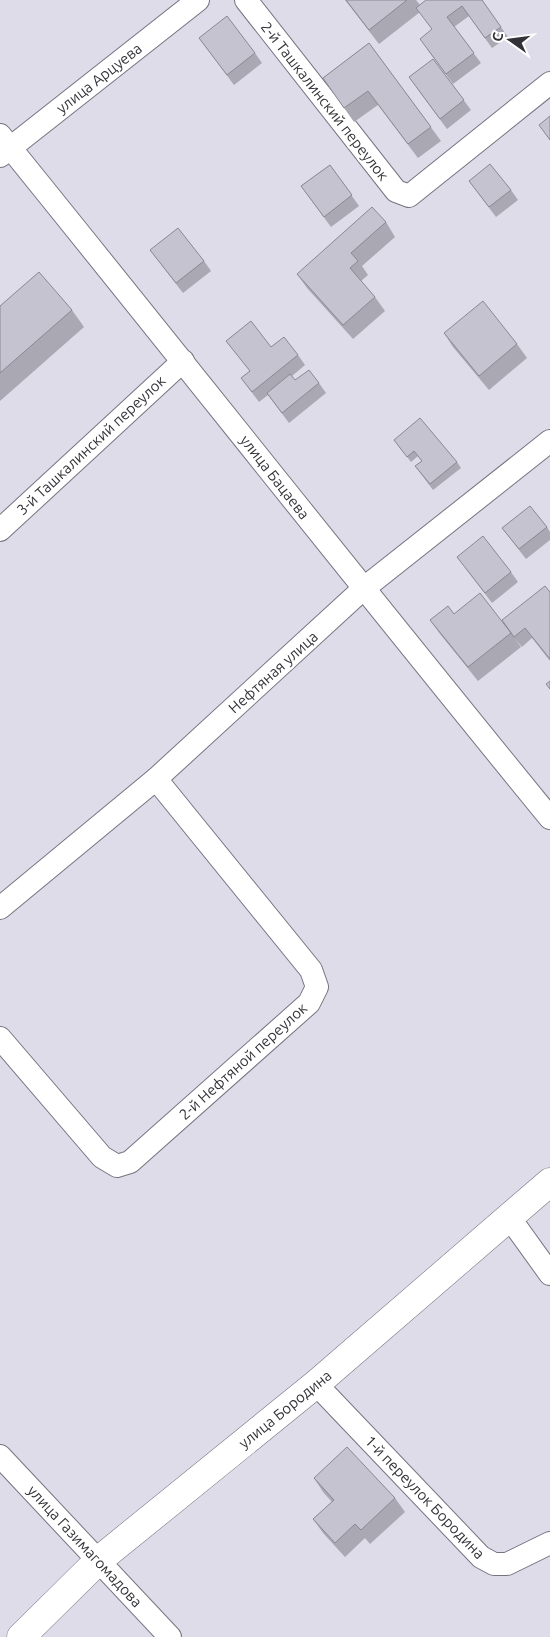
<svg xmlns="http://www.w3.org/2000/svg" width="550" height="1637" viewBox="0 0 550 1637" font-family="Ubuntu,sans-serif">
	<rect width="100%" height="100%" fill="#dfdcea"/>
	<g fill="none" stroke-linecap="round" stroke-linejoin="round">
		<defs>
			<g id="street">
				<path d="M 246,0 L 396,191 L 409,196 L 550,83"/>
				<path d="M 0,135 C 184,362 365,592 550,818"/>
				<path d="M 0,156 L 198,0"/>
				<path d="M 0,530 L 183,361"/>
				<path d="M 0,908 L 156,779 L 363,589 L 550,441"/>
				<path d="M 0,1038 L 102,1157 L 117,1166 L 130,1162 L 309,1003 L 317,987 L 311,970 L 156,779"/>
				<path d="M 509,1217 L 550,1274"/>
				<path d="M 316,1384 L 481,1557 L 494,1564 L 507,1564 L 550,1543"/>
				<path d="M 0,1456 L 170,1637"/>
			</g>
			<path id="secondary" d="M 21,1637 L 99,1560 L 316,1384 L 550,1182"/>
		</defs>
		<use href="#street" stroke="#767480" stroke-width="24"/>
		<use href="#secondary" stroke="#767480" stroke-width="29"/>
		<use href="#street" stroke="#fff" stroke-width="22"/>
		<use href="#secondary" stroke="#fff" stroke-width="28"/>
	</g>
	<g fill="#a9a8b3">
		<path d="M 345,0 L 416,0 L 420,5 L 482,0 L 508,37 L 492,48 L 469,16 L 454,27 L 481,63 L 453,84 L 427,49 L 432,29 L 420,12 L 379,44 Z"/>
		<path d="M 199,38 L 255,53 L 262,63 L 234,85 Z"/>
		<path d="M 369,43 L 441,141 L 418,158 L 378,105 L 354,122 L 323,78 Z"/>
		<path d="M 433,59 L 471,110 L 447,129 L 416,87 Z"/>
		<path d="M 330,165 L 359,206 L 331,227 L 301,186 Z"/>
		<path d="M 469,181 L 511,190 L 518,200 L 496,217 Z"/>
		<path d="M 386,222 L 395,237 L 362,266 L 368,275 L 361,281 L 375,297 L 385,311 L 353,339 L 307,288 L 297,274 Z"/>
		<path d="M 150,250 L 204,261 L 211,271 L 183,293 Z"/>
		<path d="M 0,306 L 72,310 L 84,327 L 0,401 Z"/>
		<path d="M 444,333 L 517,344 L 527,358 L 489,390 L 453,347 Z"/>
		<path d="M 226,341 L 271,347 L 298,355 L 305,365 L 292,376 L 295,380 L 319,383 L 326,393 L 289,423 L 268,395 L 259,402 L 241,378 L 250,371 Z"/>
		<path d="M 394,440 L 457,462 L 461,468 L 433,490 L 415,466 L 422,461 L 418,456 L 411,462 Z"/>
		<path d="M 547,527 L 550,532 L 550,540 L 526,559 L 502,528 Z"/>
		<path d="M 457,557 L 511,572 L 518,582 L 492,603 Z"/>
		<path d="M 550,592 L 550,661 L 532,638 L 522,647 L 515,639 L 521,647 L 478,681 L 440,634 L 430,620 L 454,614 L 505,625 Z"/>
		<path d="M 314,1478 L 395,1498 L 405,1512 L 370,1544 L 365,1538 L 345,1557 L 323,1533 L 313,1519 L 332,1502 L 323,1492 Z"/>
	</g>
	<g fill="#c5c3d0" stroke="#8a8892">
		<path d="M 346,0 L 407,0 L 369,30 Z"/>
		<path d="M 426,0 L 482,0 L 501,27 L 485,38 L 462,6 L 447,17 L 474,53 L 446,74 L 420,39 L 432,29 L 416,8 Z"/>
		<path d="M 227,16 L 255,53 L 227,75 L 199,38 Z"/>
		<path d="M 369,43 L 431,127 L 408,144 L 368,91 L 344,108 L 323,78 Z"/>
		<path d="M 433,59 L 464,100 L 440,119 L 409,77 Z"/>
		<path d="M 550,116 L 550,140 L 539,125 Z"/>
		<path d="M 490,164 L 511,190 L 489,207 L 469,181 Z"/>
		<path d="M 330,165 L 352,195 L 324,217 L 301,186 Z"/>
		<path d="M 372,207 L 386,222 L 351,253 L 358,261 L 350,268 L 375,297 L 343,325 L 297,274 Z"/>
		<path d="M 178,228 L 204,261 L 176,283 L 150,250 Z"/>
		<path d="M 39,272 L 72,310 L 0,373 L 0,306 Z"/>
		<path d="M 483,301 L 517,344 L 479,376 L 444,333 Z"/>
		<path d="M 251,321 L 271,347 L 284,337 L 298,355 L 252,392 L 241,378 L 250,371 L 226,341 Z"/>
		<path d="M 309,370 L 319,383 L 282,413 L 267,393 L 290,374 L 295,380 Z"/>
		<path d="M 420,418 L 457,462 L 430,484 L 415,466 L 422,461 L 414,451 L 407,457 L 394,440 Z"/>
		<path d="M 530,506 L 547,527 L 519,549 L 502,528 Z"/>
		<path d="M 483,536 L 511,572 L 485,593 L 457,557 Z"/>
		<path d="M 545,586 L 550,592 L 550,659 L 525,628 L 514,637 L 502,620 Z"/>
		<path d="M 480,593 L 511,633 L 468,667 L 430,620 L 448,606 L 454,614 Z"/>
		<path d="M 550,681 L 550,689 L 546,684 Z"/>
		<path d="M 347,1447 L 395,1498 L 361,1530 L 355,1524 L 335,1543 L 313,1519 L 334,1500 L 314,1478 Z"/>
	</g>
	<g text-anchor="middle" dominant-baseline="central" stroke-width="4.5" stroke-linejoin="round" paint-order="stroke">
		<g font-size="15" fill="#333237" stroke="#fff">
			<text transform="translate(99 78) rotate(-38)">улица Арцуева</text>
			<text transform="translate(325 101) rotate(52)">2-й Ташкалинский переулок</text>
			<text transform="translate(91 445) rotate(-43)">3-й Ташкалинский переулок</text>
			<text transform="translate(275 477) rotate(52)">улица Бацаева</text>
			<text transform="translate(273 672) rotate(-42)">Нефтяная улица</text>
			<text transform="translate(243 1061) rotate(-42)">2-й Нефтяной переулок</text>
			<text transform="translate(285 1409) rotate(-39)">улица Бородина</text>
			<text transform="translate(425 1497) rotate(46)">1-й переулок Бородина</text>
			<text transform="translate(85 1546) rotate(47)">улица Газимагомадова</text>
		</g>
	</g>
	<g transform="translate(510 40) rotate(284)" stroke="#ffffff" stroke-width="4" paint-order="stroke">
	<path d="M0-4L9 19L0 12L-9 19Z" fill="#333237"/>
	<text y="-8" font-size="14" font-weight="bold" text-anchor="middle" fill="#333237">С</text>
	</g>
</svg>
